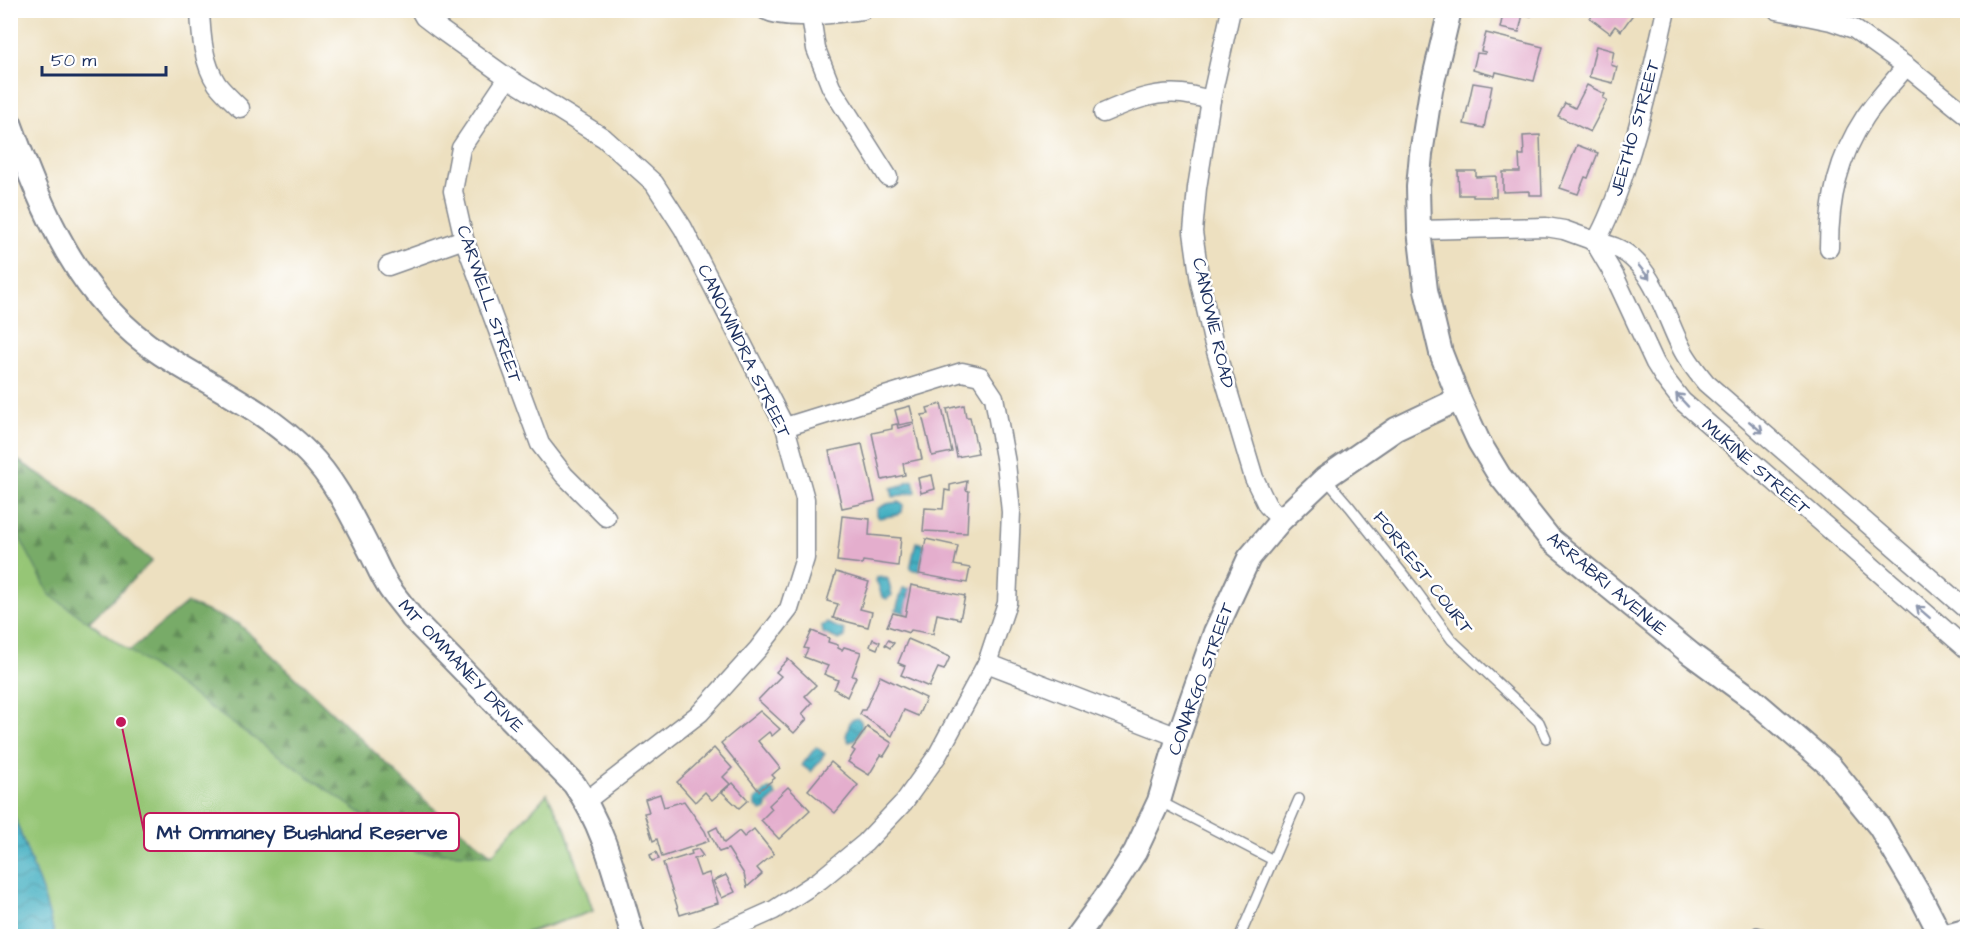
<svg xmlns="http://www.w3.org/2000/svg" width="1978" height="947" viewBox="0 0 1978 947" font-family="'Architects Daughter',sans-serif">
	<defs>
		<pattern id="forest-firs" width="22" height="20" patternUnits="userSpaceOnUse" patternTransform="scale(1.5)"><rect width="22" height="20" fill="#78ab67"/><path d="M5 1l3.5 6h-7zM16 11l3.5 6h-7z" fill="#628c58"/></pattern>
		<pattern id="water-waves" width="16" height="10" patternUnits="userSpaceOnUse" patternTransform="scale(1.5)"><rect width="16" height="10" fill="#43afc1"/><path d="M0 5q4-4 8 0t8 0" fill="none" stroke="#378fa0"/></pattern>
	</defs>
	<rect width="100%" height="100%" fill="#fff"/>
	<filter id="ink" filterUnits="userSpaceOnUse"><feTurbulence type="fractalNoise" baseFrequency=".0167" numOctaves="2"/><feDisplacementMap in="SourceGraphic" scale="12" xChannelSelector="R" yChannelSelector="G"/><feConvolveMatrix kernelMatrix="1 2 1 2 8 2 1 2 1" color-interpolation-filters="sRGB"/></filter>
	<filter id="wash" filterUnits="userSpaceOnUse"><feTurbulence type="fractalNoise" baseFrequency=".008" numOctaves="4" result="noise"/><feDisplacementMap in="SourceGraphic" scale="24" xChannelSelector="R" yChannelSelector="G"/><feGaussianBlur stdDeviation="1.35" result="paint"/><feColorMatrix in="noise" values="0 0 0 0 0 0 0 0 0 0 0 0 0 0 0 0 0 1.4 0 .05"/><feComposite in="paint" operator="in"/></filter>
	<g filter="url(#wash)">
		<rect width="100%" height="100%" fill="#ede0c0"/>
		<path fill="url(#forest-firs)" stroke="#4a6d62" stroke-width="1.5" d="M 11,456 L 74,496 L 152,561 L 89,622 L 129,651 L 187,603 L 239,624 L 431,806 L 492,855 L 547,794 L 565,828 L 593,911 L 527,933 L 526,936 L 428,936 L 423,935 L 422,936 L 55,936 L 43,894 L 11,808 Z"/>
		<path fill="#96c676" stroke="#587a6a" stroke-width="1.5" d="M 10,519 L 50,595 L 416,852 L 492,855 L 547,794 L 565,828 L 593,911 L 515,936 L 382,933 L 359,936 L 55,936 L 43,894 L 11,808 Z"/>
		<g fill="url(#water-waves)" stroke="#2f6f90" stroke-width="1.5">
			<path d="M 913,480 L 916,492 L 893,497 L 891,488 L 906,484 L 906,482 Z"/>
			<path d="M 898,502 L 903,505 L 902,512 L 897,515 L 879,518 L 877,515 L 877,509 L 886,504 Z"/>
			<path d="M 916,542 L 925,544 L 920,571 L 910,569 Z"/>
			<path d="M 881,576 L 888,579 L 892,595 L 887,599 L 882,597 L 878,584 L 876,581 L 877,577 Z"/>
			<path d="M 903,588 L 910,589 L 905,613 L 896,610 Z"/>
			<path d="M 827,623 L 844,630 L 845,637 L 839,640 L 823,633 L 821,626 Z"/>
			<path d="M 857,718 L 861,721 L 862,728 L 855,740 L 849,742 L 846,736 C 848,731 849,724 851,720 Z"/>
			<path d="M 816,747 L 825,754 L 811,772 L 802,765 Z"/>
			<path d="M 768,789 L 773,790 L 776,796 L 768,803 L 766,809 L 761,811 L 755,806 L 755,800 Z"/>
			<path d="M 11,808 L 43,894 L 55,936 L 11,936 Z"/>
		</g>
		<g id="blocks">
			<g fill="#e4aecd">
				<path d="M 1504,10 L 1532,10 L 1531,16 L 1523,14 L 1519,32 L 1500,28 Z"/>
				<path d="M 1592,10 L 1631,10 L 1634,13 L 1621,31 L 1615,26 L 1610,33 L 1590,18 L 1594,12 Z"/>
				<path d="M 1486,33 L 1543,47 L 1534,81 L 1496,72 L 1495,76 L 1473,70 L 1477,53 L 1485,54 L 1486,52 L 1481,51 Z"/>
				<path d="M 1596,46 L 1614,51 L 1611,65 L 1617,67 L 1613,83 L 1589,77 Z"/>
				<path d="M 1473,83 L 1492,86 L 1484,128 L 1464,124 Z"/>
				<path d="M 1587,85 L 1605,94 L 1603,98 L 1607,100 L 1590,132 L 1558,116 L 1565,103 L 1575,108 Z"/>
				<path d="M 1540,135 L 1542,195 L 1529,195 L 1529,191 L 1503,192 L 1503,172 L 1520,172 L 1519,155 L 1524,155 L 1523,136 Z"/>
				<path d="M 1577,145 L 1598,153 L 1588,178 L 1585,177 L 1578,194 L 1560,188 Z"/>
				<path d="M 1458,171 L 1476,171 L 1476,177 L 1496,176 L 1496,197 L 1473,197 L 1473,195 L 1459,195 Z"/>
				<path d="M 941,404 L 952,452 L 932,456 L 922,415 L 929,414 L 927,408 Z"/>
				<path d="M 964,405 L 966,417 L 970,417 L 978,453 L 957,457 L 947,409 Z"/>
				<path d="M 910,406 L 914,422 L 899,425 L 895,410 Z"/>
				<path d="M 897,424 L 898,428 L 914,424 L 922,459 L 903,463 L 905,475 L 882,480 L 872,433 L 892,429 L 892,425 Z"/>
				<path d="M 862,444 L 875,501 L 842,508 L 829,451 Z"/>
				<path d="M 932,475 L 935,489 L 921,493 L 918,478 Z"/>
				<path d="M 967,481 L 966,490 L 969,491 L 967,533 L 923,531 L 925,508 L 943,509 L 945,490 L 950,491 L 950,485 Z"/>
				<path d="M 842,516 L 870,519 L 869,535 L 901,538 L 898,566 L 863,561 L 862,564 L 837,561 Z"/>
				<path d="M 926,539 L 958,546 L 954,565 L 970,568 L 967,583 L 919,574 Z"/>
				<path d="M 836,572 L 869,582 L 860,609 L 872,612 L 868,627 L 833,618 L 838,604 L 827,601 Z"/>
				<path d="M 911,585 L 965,596 L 960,619 L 937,614 L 933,634 L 911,630 L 909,633 L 887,626 L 893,613 L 905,616 Z"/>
				<path d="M 812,631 L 829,638 L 828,642 L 838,645 L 838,648 L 842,650 L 844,647 L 861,652 L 852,676 L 856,677 L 847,697 L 834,689 L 838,680 L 824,674 L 828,666 L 804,657 L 808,649 L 804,648 Z"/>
				<path d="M 873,639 L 880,642 L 877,649 L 870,646 Z"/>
				<path d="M 908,639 L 950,657 L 944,670 L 938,668 L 929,687 L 901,675 L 905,666 L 898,663 Z"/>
				<path d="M 888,640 L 894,643 L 890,648 L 885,645 Z"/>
				<path d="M 788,659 L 816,685 L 805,696 L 812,703 L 802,714 L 807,719 L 794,733 L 758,700 L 781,676 L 776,672 Z"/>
				<path d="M 880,676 L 926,698 L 918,716 L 904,710 L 892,736 L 860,714 L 862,710 L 865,710 Z"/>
				<path d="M 760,711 L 780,729 L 772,736 L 769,732 L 758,741 L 780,768 L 772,775 L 775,778 L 759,791 L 721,743 Z"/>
				<path d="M 867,727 L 892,743 L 884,756 L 881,755 L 869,775 L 848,762 L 855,751 L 852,749 Z"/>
				<path d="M 714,748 L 732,768 L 723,777 L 730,784 L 712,800 L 705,792 L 695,802 L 677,782 Z"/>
				<path d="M 831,762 L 858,785 L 835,813 L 808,790 Z"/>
				<path d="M 733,783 L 748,800 L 739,808 L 722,792 Z"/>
				<path d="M 788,787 L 810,810 L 779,839 L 761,820 L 772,809 L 769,805 Z"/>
				<path d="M 660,794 L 664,807 L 684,801 L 705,831 L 709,841 L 662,857 L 657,839 L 653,841 L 644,813 L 649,812 L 645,799 Z"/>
				<path d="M 717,827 L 724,843 L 739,831 L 744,837 L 754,829 L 774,854 L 757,868 L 762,874 L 747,887 L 744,874 L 728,849 L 719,852 L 709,831 Z"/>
				<path d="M 698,849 L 703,856 L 694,859 L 700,876 L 709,873 L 718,903 L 680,915 L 663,863 L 692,854 L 691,851 Z"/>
				<path d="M 656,852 L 659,859 L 652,861 L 650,855 Z"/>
				<path d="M 726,875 L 735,892 L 722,898 L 713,881 Z"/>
			</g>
		</g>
	</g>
	<g filter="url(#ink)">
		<use href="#blocks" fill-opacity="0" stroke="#84888f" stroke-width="1.5"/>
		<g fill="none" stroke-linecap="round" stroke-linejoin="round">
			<defs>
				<g id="service">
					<path d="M 1325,478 L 1350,507 L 1414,588 L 1452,640 L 1539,722 L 1546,738"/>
					<path d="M 1159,801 L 1273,860"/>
					<path d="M 1757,932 L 1773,936"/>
					<path d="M 1240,936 L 1299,799"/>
				</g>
				<g id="minor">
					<path d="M 200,10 C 201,35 203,63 217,84 C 223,92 232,100 240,108"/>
					<path d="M 420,10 L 424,17 L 441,30 L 508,78 L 604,138 L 654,183 L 683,228 L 785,427 L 805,499 L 805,558 L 789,609 L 758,649 L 700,713 L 586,801"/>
					<path d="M 765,10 C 789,22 837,13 863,10"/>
					<path d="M 1231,10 L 1211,100 L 1197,188 L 1193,232 L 1200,282 L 1213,341 L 1254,478 L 1267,505 L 1281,520"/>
					<path d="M 1777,10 L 1831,21 L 1854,29 L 1906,66 L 1968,116"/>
					<path d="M 811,16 L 816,49 L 831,87 L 888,177"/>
					<path d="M 508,78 L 461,148 L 453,191 L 464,239 L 540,444 L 564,475 L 606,517"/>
					<path d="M 1103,113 C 1128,102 1154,91 1182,94 C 1192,95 1201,98 1211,100"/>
					<path d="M 1419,230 L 1546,227 L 1564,230 L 1589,239 L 1595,243 L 1614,275 L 1655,363 L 1665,379 L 1682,401 L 1968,650"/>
					<path d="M 1595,243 C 1649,245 1662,311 1682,349 C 1688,361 1697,372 1706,383 L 1968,611"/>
					<path d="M 1595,243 C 1609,219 1618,193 1626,167 C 1643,115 1654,63 1666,10"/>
					<path d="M 1829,248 C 1829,199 1838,158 1865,117 C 1877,99 1893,83 1906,66"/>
					<path d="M 388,266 L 464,239"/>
					<path d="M 987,663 L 1178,737"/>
					<path d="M 716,936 L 774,910 L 820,880 L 865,843 L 904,802 L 937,756 L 987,663 L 1007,603 L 1011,512 L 1006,463 L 994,397 L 980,376 L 962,372 L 785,427"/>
				</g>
				<g id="tertiary">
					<path d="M 1450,10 L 1431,90 L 1421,154 L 1418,187 L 1419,230 L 1426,290 L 1441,353 L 1459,399 L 1479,442 L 1499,475 L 1550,539 L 1691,654 L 1751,698 L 1830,766 L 1879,826 L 1922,899 L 1941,936"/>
					<path d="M 10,123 C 43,212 78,300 161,354 C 211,386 266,410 308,453 C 337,482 354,521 373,557 C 378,567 383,579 390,589 C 397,599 405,608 412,618 L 574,784 C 606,828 617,885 633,936"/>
					<path d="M 1077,936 L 1110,891 L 1135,852 L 1159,801 L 1178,737 L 1215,632 L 1249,558 L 1281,520 L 1325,478 L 1396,429 L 1459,399"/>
					<path d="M 1946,936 L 1968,930"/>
				</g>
			</defs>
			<use href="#service" stroke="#84888f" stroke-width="12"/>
			<use href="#minor" stroke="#84888f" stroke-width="21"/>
			<use href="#tertiary" stroke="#84888f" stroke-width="26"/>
			<use href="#service" stroke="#fff" stroke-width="9"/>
			<use href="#minor" stroke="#fff" stroke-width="18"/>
			<use href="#tertiary" stroke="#fff" stroke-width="22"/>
		</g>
		<defs><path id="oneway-shaft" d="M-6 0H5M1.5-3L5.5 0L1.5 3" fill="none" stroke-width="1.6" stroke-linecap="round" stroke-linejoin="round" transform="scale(1.5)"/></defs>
		<g stroke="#8d97ae">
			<use href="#oneway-shaft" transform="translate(1644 272) rotate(51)"/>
			<use href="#oneway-shaft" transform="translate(1682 400) rotate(-133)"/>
			<use href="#oneway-shaft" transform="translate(1756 427) rotate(40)"/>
			<use href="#oneway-shaft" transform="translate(1923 612) rotate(-139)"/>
		</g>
	</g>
	<g text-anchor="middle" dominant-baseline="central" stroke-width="5" stroke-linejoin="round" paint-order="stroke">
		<g font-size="18" fill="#1b2f5e" stroke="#fff">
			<text transform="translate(1635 128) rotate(-74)">JEETHO STREET</text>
			<text transform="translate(489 304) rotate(71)">CARWELL STREET</text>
			<text transform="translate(1213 323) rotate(77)">CANOWIE ROAD</text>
			<text transform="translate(744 351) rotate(64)">CANOWINDRA STREET</text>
			<text transform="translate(1756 467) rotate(41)">MUKINE STREET</text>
			<text transform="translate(1423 573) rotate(52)">FORREST COURT</text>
			<text transform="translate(1607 584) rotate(40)">ARRABRI AVENUE</text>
			<text transform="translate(461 666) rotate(47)">MT OMMANEY DRIVE</text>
			<text transform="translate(1201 679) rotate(-70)">CONARGO STREET</text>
		</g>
	</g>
	<path fill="none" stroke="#c2185b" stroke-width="2" d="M121 722L144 832"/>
	<circle fill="#c2185b" stroke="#fff" stroke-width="2" cx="121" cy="722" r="6"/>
	<rect fill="#fff" stroke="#c2185b" stroke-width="2" x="144" y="813" width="315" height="38" rx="6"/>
	<g font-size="20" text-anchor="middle" font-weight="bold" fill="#1b2f5e">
		<text x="302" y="839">Mt Ommaney Bushland Reserve</text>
	</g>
	<rect width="1978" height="947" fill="none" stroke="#fff" stroke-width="36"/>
	<path d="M42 66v9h124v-9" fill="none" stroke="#1b2f5e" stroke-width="3"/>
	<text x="51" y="66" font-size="18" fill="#1b2f5e" stroke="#ffffff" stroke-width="4.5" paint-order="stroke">50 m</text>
</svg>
